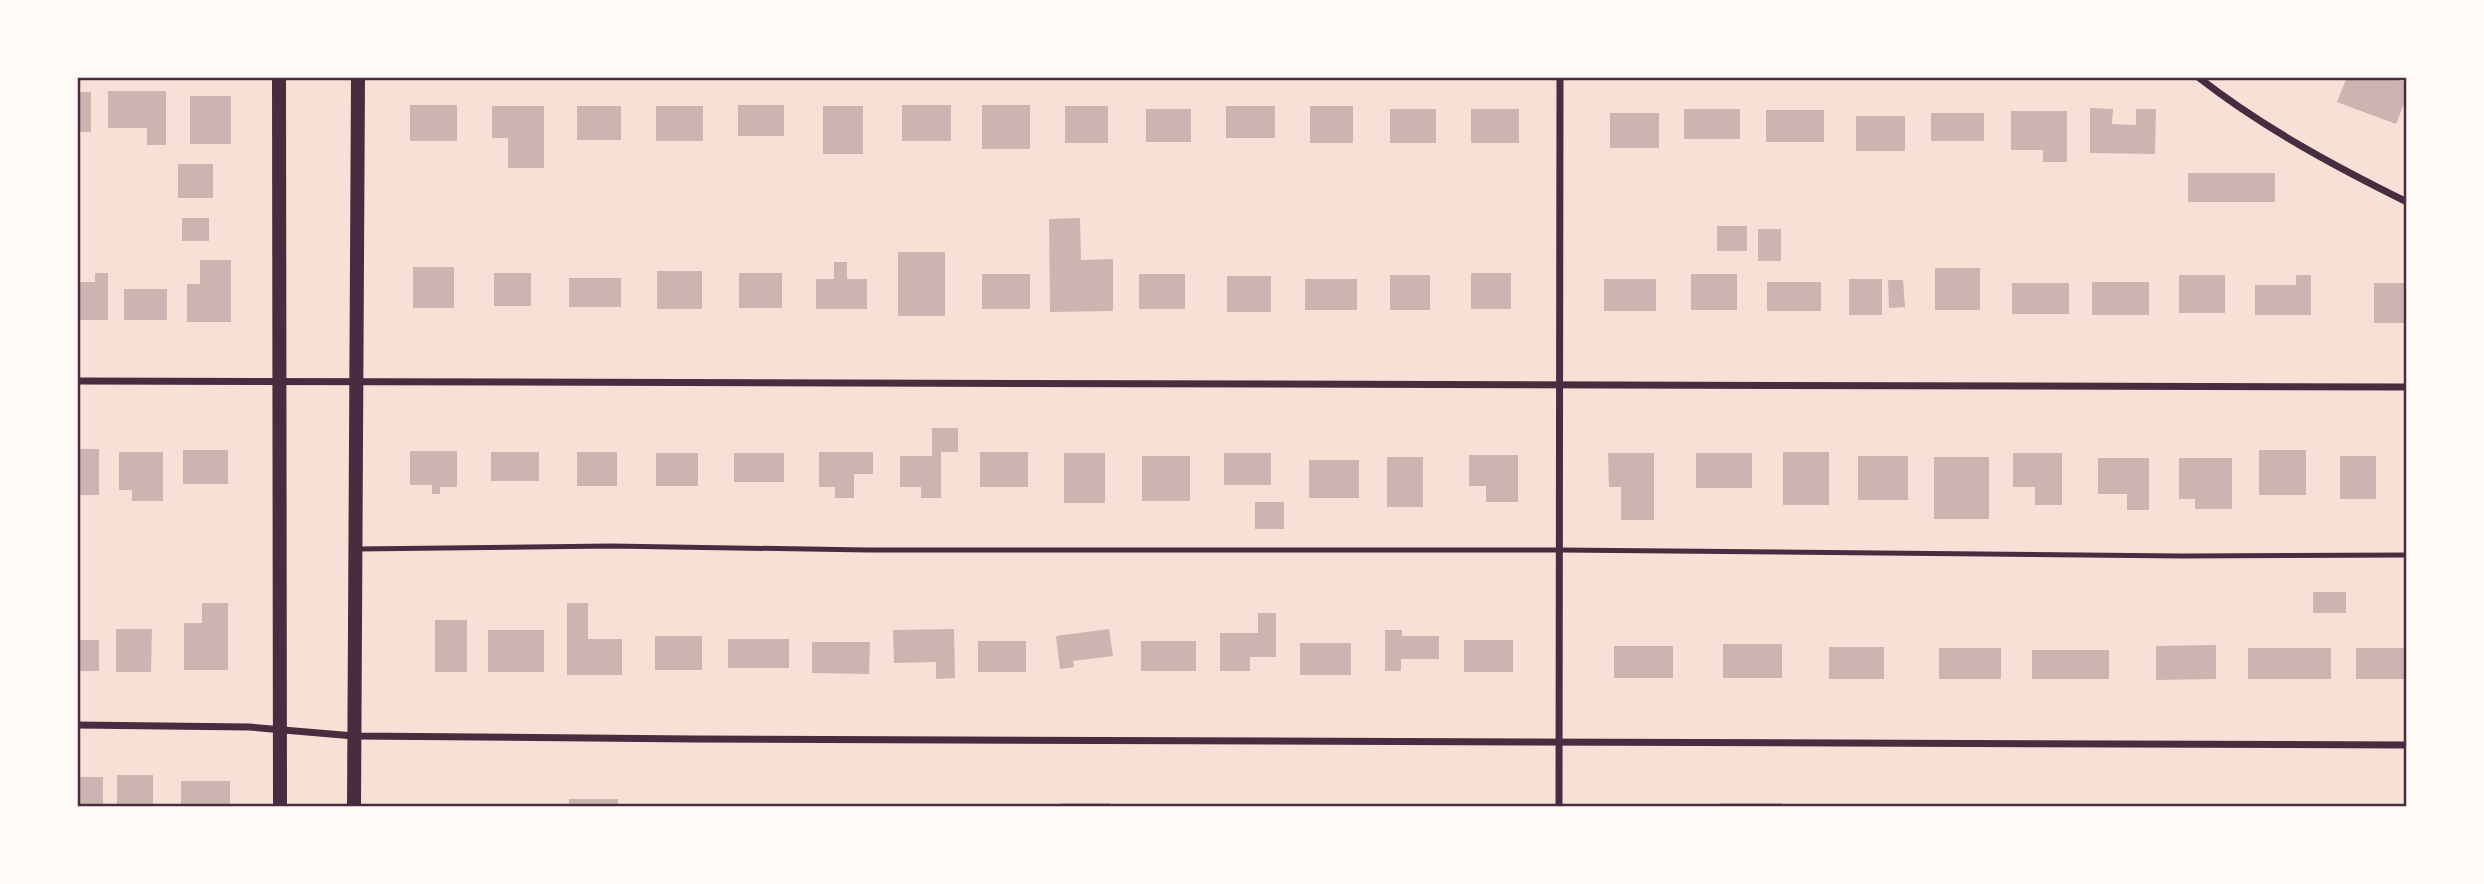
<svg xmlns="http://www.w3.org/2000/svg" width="2484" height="884" viewBox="0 0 2484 884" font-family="'Golos Text',sans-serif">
	<rect width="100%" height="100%" fill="#f7e1d7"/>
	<g fill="#ccb4b1">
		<path d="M 2347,77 L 2391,77 L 2407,83 L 2407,96 L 2396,124 L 2337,102 Z"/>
		<path d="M 108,91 L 166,91 L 166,145 L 147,145 L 147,128 L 108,128 Z"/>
		<rect x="77" y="92" width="14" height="40"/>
		<rect x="190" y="96" width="41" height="48"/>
		<rect x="410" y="105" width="47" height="36"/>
		<rect x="738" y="105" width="46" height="31"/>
		<rect x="902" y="105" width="49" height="36"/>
		<rect x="982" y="105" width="48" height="44"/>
		<path d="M 492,106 L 544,106 L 544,168 L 508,168 L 508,138 L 492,138 Z"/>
		<rect x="577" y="106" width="44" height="34"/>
		<rect x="656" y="106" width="47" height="35"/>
		<rect x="823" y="106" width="40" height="48"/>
		<rect x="1065" y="106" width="43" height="37"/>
		<rect x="1226" y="106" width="49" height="32"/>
		<rect x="1310" y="106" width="43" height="37"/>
		<path d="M 2090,108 L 2113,109 L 2112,124 L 2136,125 L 2136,109 L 2156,109 L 2155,154 L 2090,153 Z"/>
		<rect x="1146" y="109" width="45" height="33"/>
		<rect x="1390" y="109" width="46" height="34"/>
		<rect x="1471" y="109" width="48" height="34"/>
		<rect x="1684" y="109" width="56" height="30"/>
		<rect x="1766" y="110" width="58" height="32"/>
		<path d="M 2011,111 L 2067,111 L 2067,162 L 2043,162 L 2043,150 L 2011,150 Z"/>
		<rect x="1610" y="113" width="49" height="35"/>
		<rect x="1931" y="113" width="53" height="28"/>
		<rect x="1856" y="116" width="49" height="35"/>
		<rect x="178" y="164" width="35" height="34"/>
		<rect x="2188" y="173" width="87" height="29"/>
		<rect x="182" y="218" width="27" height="23"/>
		<path d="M 1080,218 L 1081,260 L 1113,259 L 1113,311 L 1050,312 L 1049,219 Z"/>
		<rect x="1717" y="226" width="30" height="25"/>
		<rect x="1758" y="229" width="23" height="32"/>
		<rect x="898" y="252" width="47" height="64"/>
		<path d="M 200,260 L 231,260 L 231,322 L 187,322 L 187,284 L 200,284 Z"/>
		<path d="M 834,262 L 847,262 L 847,279 L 867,279 L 867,309 L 816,309 L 816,279 L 834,279 Z"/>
		<rect x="413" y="267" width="41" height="41"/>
		<rect x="1935" y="268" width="45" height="42"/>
		<rect x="657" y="271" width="45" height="38"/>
		<path d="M 95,273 L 108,273 L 108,320 L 77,320 L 77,282 L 95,282 Z"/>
		<rect x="494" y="273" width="37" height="33"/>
		<rect x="739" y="273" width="43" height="35"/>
		<rect x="1471" y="273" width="40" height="36"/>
		<rect x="982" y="274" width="48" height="35"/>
		<rect x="1139" y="274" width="46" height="35"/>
		<rect x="1691" y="274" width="46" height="36"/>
		<rect x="1390" y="275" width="40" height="35"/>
		<rect x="2179" y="275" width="46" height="38"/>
		<path d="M 2296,275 L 2311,275 L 2311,315 L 2255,315 L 2255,285 L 2296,285 Z"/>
		<rect x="1227" y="276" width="44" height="36"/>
		<rect x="569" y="278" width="52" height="29"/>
		<rect x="1305" y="279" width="52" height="31"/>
		<rect x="1604" y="279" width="52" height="32"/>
		<rect x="1849" y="279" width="33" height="36"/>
		<path d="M 1888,280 L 1903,280 L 1905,307 L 1889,308 Z"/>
		<rect x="1767" y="282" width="54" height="29"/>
		<rect x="2092" y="282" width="57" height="33"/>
		<rect x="2012" y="283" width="57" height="31"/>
		<rect x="2374" y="283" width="33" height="40"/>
		<rect x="124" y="289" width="43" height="31"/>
		<path d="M 932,428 L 958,428 L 958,452 L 941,452 L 941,498 L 921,498 L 921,487 L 900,487 L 900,456 L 932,456 Z"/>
		<rect x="77" y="449" width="22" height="46"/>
		<rect x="183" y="450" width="45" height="34"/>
		<rect x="2259" y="450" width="47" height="45"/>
		<path d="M 410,451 L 457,451 L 457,487 L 440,487 L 440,494 L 432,494 L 432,485 L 410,485 Z"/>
		<path d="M 119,452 L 163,452 L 163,501 L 132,501 L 132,490 L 119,490 Z"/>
		<rect x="491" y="452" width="48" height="29"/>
		<rect x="577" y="452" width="40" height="34"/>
		<path d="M 819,452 L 873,452 L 873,474 L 854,474 L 854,498 L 835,498 L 835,487 L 819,487 Z"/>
		<rect x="980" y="452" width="48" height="35"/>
		<rect x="1783" y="452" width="46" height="53"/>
		<rect x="656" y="453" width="42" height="33"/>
		<rect x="734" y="453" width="50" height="29"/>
		<rect x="1064" y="453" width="41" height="50"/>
		<rect x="1224" y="453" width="47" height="32"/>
		<path d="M 1608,453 L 1654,453 L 1654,520 L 1621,520 L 1621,487 L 1609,487 Z"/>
		<rect x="1696" y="453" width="56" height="35"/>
		<path d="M 2013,453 L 2062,453 L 2062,505 L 2035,505 L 2035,487 L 2013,487 Z"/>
		<path d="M 1469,455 L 1518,455 L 1518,502 L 1486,502 L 1486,486 L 1469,486 Z"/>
		<rect x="1142" y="456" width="48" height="45"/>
		<rect x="1858" y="456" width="50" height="44"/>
		<rect x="2340" y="456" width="36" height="43"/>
		<rect x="1387" y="457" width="36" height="50"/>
		<rect x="1934" y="457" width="55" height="62"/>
		<path d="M 2098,458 L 2149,458 L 2149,510 L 2127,510 L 2127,494 L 2098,494 Z"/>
		<path d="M 2179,458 L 2232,458 L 2232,509 L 2195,509 L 2195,499 L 2179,499 Z"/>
		<rect x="1309" y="460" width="50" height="38"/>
		<rect x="1255" y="502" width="29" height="27"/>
		<rect x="2313" y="592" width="33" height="21"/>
		<path d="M 202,603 L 228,603 L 228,670 L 184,670 L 184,623 L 202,623 Z"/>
		<path d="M 567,603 L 588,603 L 588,639 L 622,639 L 622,675 L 567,675 Z"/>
		<path d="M 1258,613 L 1276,613 L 1276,657 L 1250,657 L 1250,671 L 1220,671 L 1220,633 L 1258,633 Z"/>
		<rect x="435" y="620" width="32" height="52"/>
		<path d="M 116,629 L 152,629 L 151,672 L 116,672 Z"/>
		<path d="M 954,629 L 955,678 L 936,679 L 936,662 L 894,663 L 893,630 Z"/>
		<path d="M 1109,629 L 1113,656 L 1073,661 L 1074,667 L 1060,669 L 1056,636 Z"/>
		<rect x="488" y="630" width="56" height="42"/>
		<path d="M 1385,630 L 1402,630 L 1402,636 L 1439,636 L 1439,659 L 1401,659 L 1401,671 L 1385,671 Z"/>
		<rect x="655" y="636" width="47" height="34"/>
		<rect x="728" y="639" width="61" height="29"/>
		<rect x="77" y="640" width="22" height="31"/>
		<rect x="1464" y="640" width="49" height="32"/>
		<rect x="978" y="641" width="48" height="31"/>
		<rect x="1141" y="641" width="55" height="30"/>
		<path d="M 812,642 L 870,642 L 869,674 L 812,673 Z"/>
		<rect x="1300" y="643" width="51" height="32"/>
		<rect x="1723" y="644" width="59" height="34"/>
		<path d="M 2216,645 L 2216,679 L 2156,680 L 2156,646 Z"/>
		<rect x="1614" y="646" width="59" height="32"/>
		<rect x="1829" y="647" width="55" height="32"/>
		<rect x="1939" y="648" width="62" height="31"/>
		<rect x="2248" y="648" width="83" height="31"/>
		<rect x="2356" y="648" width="51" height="31"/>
		<rect x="2032" y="650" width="77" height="29"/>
		<rect x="117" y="775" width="36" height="32"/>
		<rect x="77" y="777" width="26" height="30"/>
		<rect x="181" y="781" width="49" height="24"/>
		<rect x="569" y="799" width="49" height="8"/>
		<rect x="1060" y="803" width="50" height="4"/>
		<rect x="1720" y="803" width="62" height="4"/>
		<rect x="1607" y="804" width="67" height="3"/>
	</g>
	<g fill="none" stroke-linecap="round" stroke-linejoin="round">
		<path stroke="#4a2c40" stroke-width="5" d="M 358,549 L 611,546 L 868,550 L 1560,550 L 2182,556 L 2407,555"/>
		<g stroke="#4a2c40" stroke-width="7">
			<path d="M 2198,77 C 2262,127 2334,166 2407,202"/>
			<path d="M 77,381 L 2407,387"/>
			<path d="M 77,725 L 249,727 L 354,736 L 695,739 L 2407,745"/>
			<path d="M 1559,807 L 1560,77"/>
		</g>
		<g stroke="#4a2c40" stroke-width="14">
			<path d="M 279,77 L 280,807"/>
			<path d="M 354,807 L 358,77"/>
		</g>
	</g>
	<rect width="2484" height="884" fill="none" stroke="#fffaf5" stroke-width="158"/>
	<rect x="79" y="79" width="2326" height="726" fill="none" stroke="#4a2c40" stroke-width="2.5"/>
</svg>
